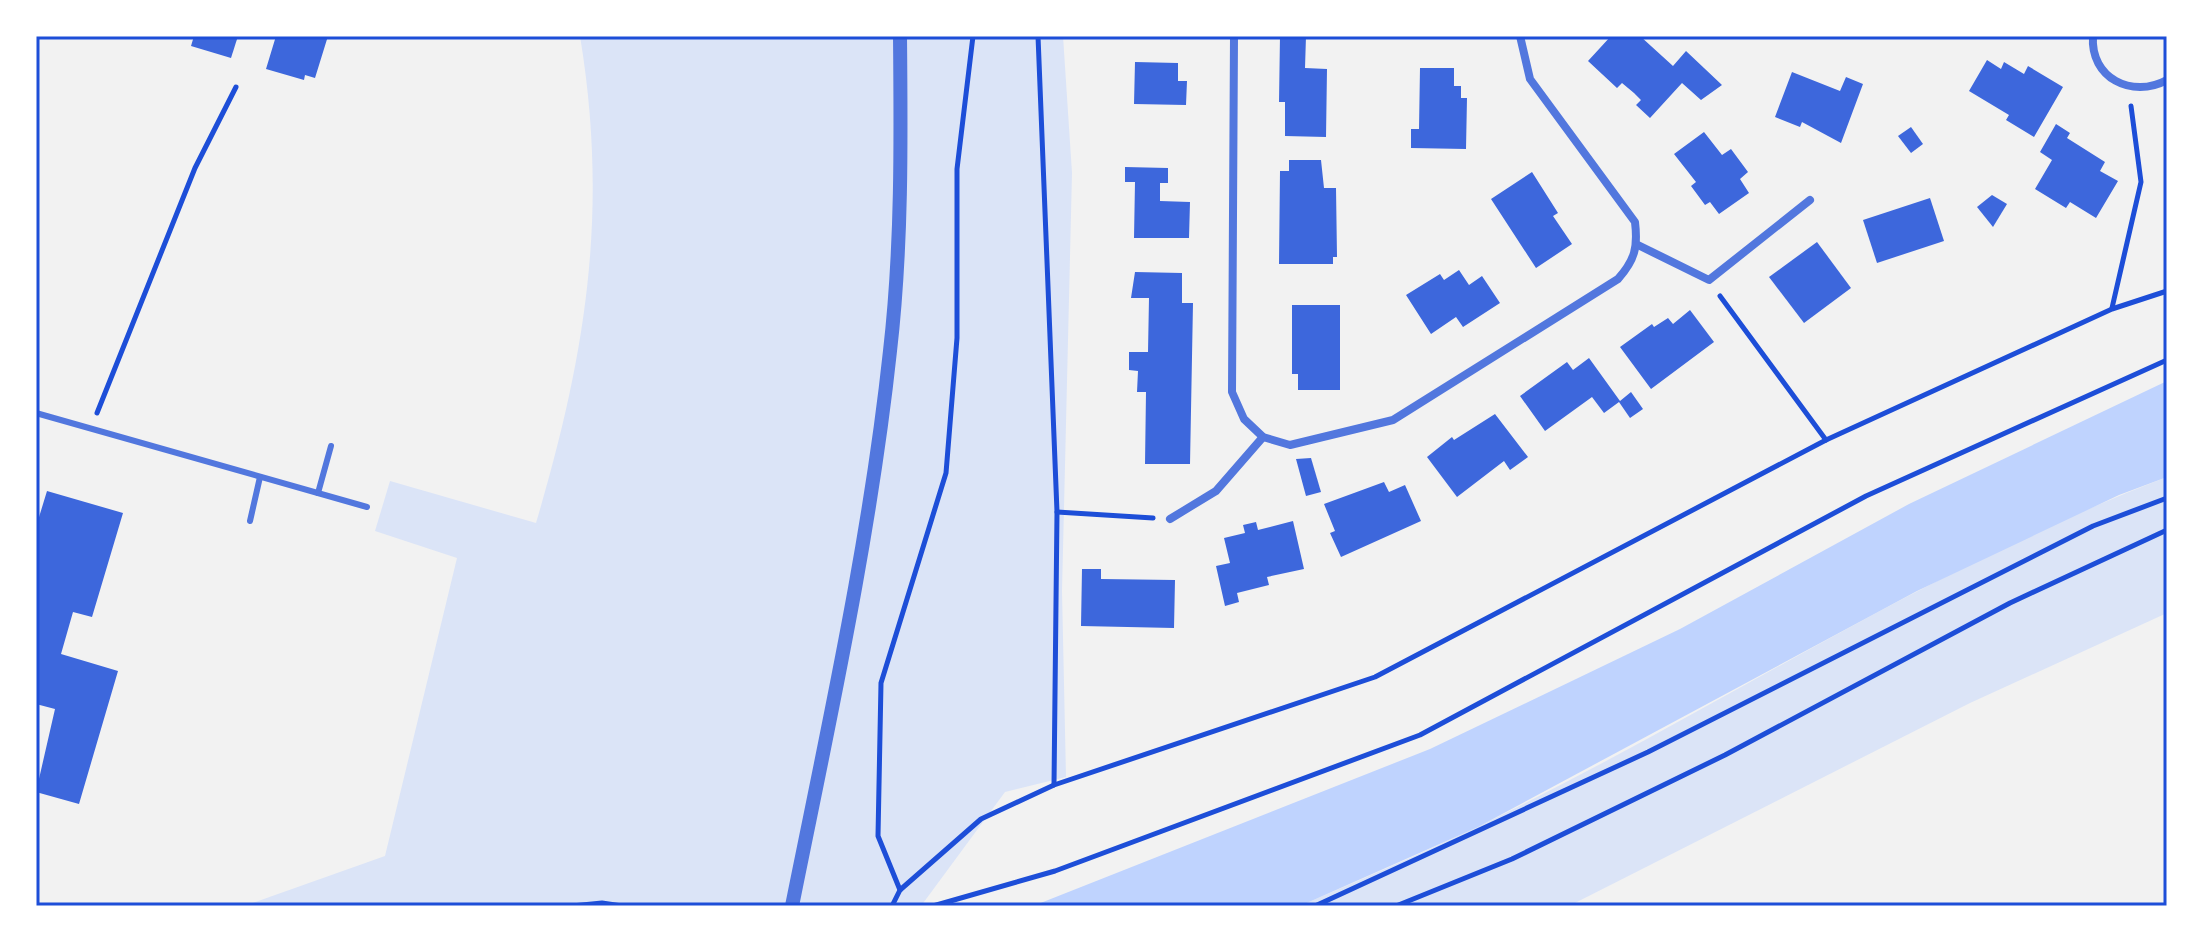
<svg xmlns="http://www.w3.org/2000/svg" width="2203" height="942" viewBox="0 0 2203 942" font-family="'Fira Sans Condensed',sans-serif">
	<rect width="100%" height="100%" fill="#f2f2f2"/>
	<g fill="#dbe4f7">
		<path d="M 580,36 L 1063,36 L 1072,173 L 1062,591 L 1066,777 L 1005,792 L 921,906 L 244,906 L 385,856 L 457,558 L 375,531 L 390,481 L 536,523 C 586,354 609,212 580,36 Z"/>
		<path d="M 2167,477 L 2167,613 L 1970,703 L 1569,906 L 1300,906 C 1359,880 1419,855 1477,827 C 1709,715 1925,569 2167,477 Z"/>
	</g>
	<path fill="#bfd3fe" d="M 2167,381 L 2167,477 L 2119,495 L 1917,591 L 1478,827 L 1300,906 L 1033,906 L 1430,749 L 1680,629 L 1909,504 Z"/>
	<g fill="#3d67dc">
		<path d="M 194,36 L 238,36 L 231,58 L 191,46 Z"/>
		<path d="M 276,36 L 328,36 L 315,78 L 305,75 L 304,80 L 266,69 Z"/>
		<path d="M 1280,36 L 1306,36 L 1305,68 L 1327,69 L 1326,137 L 1285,136 L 1285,102 L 1279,102 Z"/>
		<path d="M 1611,36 L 1640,36 L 1673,66 L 1686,51 L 1722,85 L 1701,100 L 1682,83 L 1650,118 L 1636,105 L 1641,100 L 1634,93 L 1622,83 L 1617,88 L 1588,61 Z"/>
		<path d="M 1987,60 L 2001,69 L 2004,62 L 2024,74 L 2028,66 L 2063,87 L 2034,137 L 2006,120 L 2009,115 L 1969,91 Z"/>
		<path d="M 1135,62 L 1178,63 L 1178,81 L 1187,81 L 1186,105 L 1134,104 Z"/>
		<path d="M 1420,68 L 1454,68 L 1454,86 L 1461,86 L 1461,98 L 1467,98 L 1466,149 L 1411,148 L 1411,129 L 1419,129 Z"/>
		<path d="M 1792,72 L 1840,91 L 1846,77 L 1863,84 L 1841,143 L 1802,122 L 1800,127 L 1775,117 Z"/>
		<path d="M 2056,124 L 2070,133 L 2067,138 L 2105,162 L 2100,171 L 2118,181 L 2096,218 L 2070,202 L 2066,208 L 2035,189 L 2052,160 L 2040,152 Z"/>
		<path d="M 1911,127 L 1923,144 L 1911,153 L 1898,136 Z"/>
		<path d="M 1704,132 L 1722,155 L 1731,149 L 1748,172 L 1740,179 L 1749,193 L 1719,214 L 1710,202 L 1705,205 L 1691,186 L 1696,182 L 1674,154 Z"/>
		<path d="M 1289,160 L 1321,160 L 1324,188 L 1336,188 L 1337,257 L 1333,257 L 1333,264 L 1279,264 L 1280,171 L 1289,171 Z"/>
		<path d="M 1125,167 L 1168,168 L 1168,183 L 1160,183 L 1160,201 L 1190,202 L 1189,238 L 1134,238 L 1135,182 L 1125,182 Z"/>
		<path d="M 1532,172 L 1558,213 L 1553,216 L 1572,244 L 1536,268 L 1491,199 Z"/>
		<path d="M 1992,195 L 2007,204 L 1993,227 L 1977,207 Z"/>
		<path d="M 1930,198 L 1944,241 L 1877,263 L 1863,220 Z"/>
		<path d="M 1817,242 L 1851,288 L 1804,323 L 1769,277 Z"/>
		<path d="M 1459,270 L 1469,285 L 1482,276 L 1500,303 L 1463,327 L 1456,317 L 1431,334 L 1406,295 L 1440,274 L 1444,280 Z"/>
		<path d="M 1135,272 L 1182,273 L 1182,303 L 1193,303 L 1190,464 L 1145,464 L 1146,392 L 1137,392 L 1138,371 L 1129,370 L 1129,352 L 1148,352 L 1149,298 L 1131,298 Z"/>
		<path d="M 1292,305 L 1340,305 L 1340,390 L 1298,390 L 1298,374 L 1292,374 Z"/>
		<path d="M 1690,310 L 1714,342 L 1651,389 L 1620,347 L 1652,324 L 1654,327 L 1668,318 L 1673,324 Z"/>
		<path d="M 1589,358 L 1620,401 L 1631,392 L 1643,409 L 1630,418 L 1619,402 L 1604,413 L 1592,397 L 1545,431 L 1520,396 L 1567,362 L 1573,370 Z"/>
		<path d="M 1495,414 L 1528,457 L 1510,470 L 1504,461 L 1457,497 L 1427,457 L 1452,437 L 1454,440 Z"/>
		<path d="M 1311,458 L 1321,492 L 1306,496 L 1296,459 Z"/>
		<path d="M 1384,482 L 1389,492 L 1405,485 L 1421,521 L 1341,557 L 1330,533 L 1335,531 L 1324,504 Z"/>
		<path d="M 47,491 L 123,513 L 92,617 L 73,612 L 61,654 L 118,671 L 79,804 L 36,792 L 55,709 L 36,704 L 36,527 Z"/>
		<path d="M 1293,521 L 1304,569 L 1267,577 L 1269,585 L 1237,593 L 1239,602 L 1225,606 L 1216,566 L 1230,563 L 1224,538 L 1245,533 L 1243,525 L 1256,522 L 1258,530 Z"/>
		<path d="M 1082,569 L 1101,569 L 1101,579 L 1175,580 L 1174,628 L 1081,626 Z"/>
	</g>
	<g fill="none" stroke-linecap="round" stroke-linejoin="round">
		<g stroke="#1d4ed8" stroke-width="5">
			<path d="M 1038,36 L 1057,512 L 1054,785"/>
			<path d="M 1720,296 L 1826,440"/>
			<path d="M 2112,308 L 2141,182 L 2131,106"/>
			<path d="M 97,413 L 195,168 L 236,87"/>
			<path d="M 1057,512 L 1153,518"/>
			<path d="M 900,890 L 878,836 L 881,683 L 946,473 L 957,338 L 957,169 L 973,36"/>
			<path d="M 572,906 L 602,903 L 622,906"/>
			<path d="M 892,906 L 900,890 L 981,819 L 1054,785 L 1375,677 L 1826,440 L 2112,309 L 2167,291"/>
			<path d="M 933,906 L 1055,871 L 1420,735 L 1866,496 L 2167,360"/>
			<path d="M 1315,906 L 1648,752 L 2093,526 L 2167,498"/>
			<path d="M 1396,906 L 1512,859 L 1725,755 L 2010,603 L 2167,530"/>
		</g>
		<g stroke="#5277de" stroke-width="6">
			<path d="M 36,413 L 367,507"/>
			<path d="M 318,493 L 331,446"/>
			<path d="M 250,521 L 260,477"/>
		</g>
		<g stroke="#5277de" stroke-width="8">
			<path d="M 1234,36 L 1232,392 L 1244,419 L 1263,437 L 1290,445 L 1393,420 L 1618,279 C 1635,260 1638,247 1635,222 L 1530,79 L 1520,36"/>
			<path d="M 2093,36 C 2090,78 2132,99 2167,80"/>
			<path d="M 1638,245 L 1709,280 L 1810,200"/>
			<path d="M 1170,519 L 1216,491 L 1263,437"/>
		</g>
		<path stroke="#5277de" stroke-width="14" d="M 792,906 C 829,722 870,538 890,351 C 902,247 901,140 900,36"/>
	</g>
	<rect width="2203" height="942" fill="none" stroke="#ffffff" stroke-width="76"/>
	<rect x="38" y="38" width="2127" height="866" fill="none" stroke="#1d4ed8" stroke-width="3"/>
</svg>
